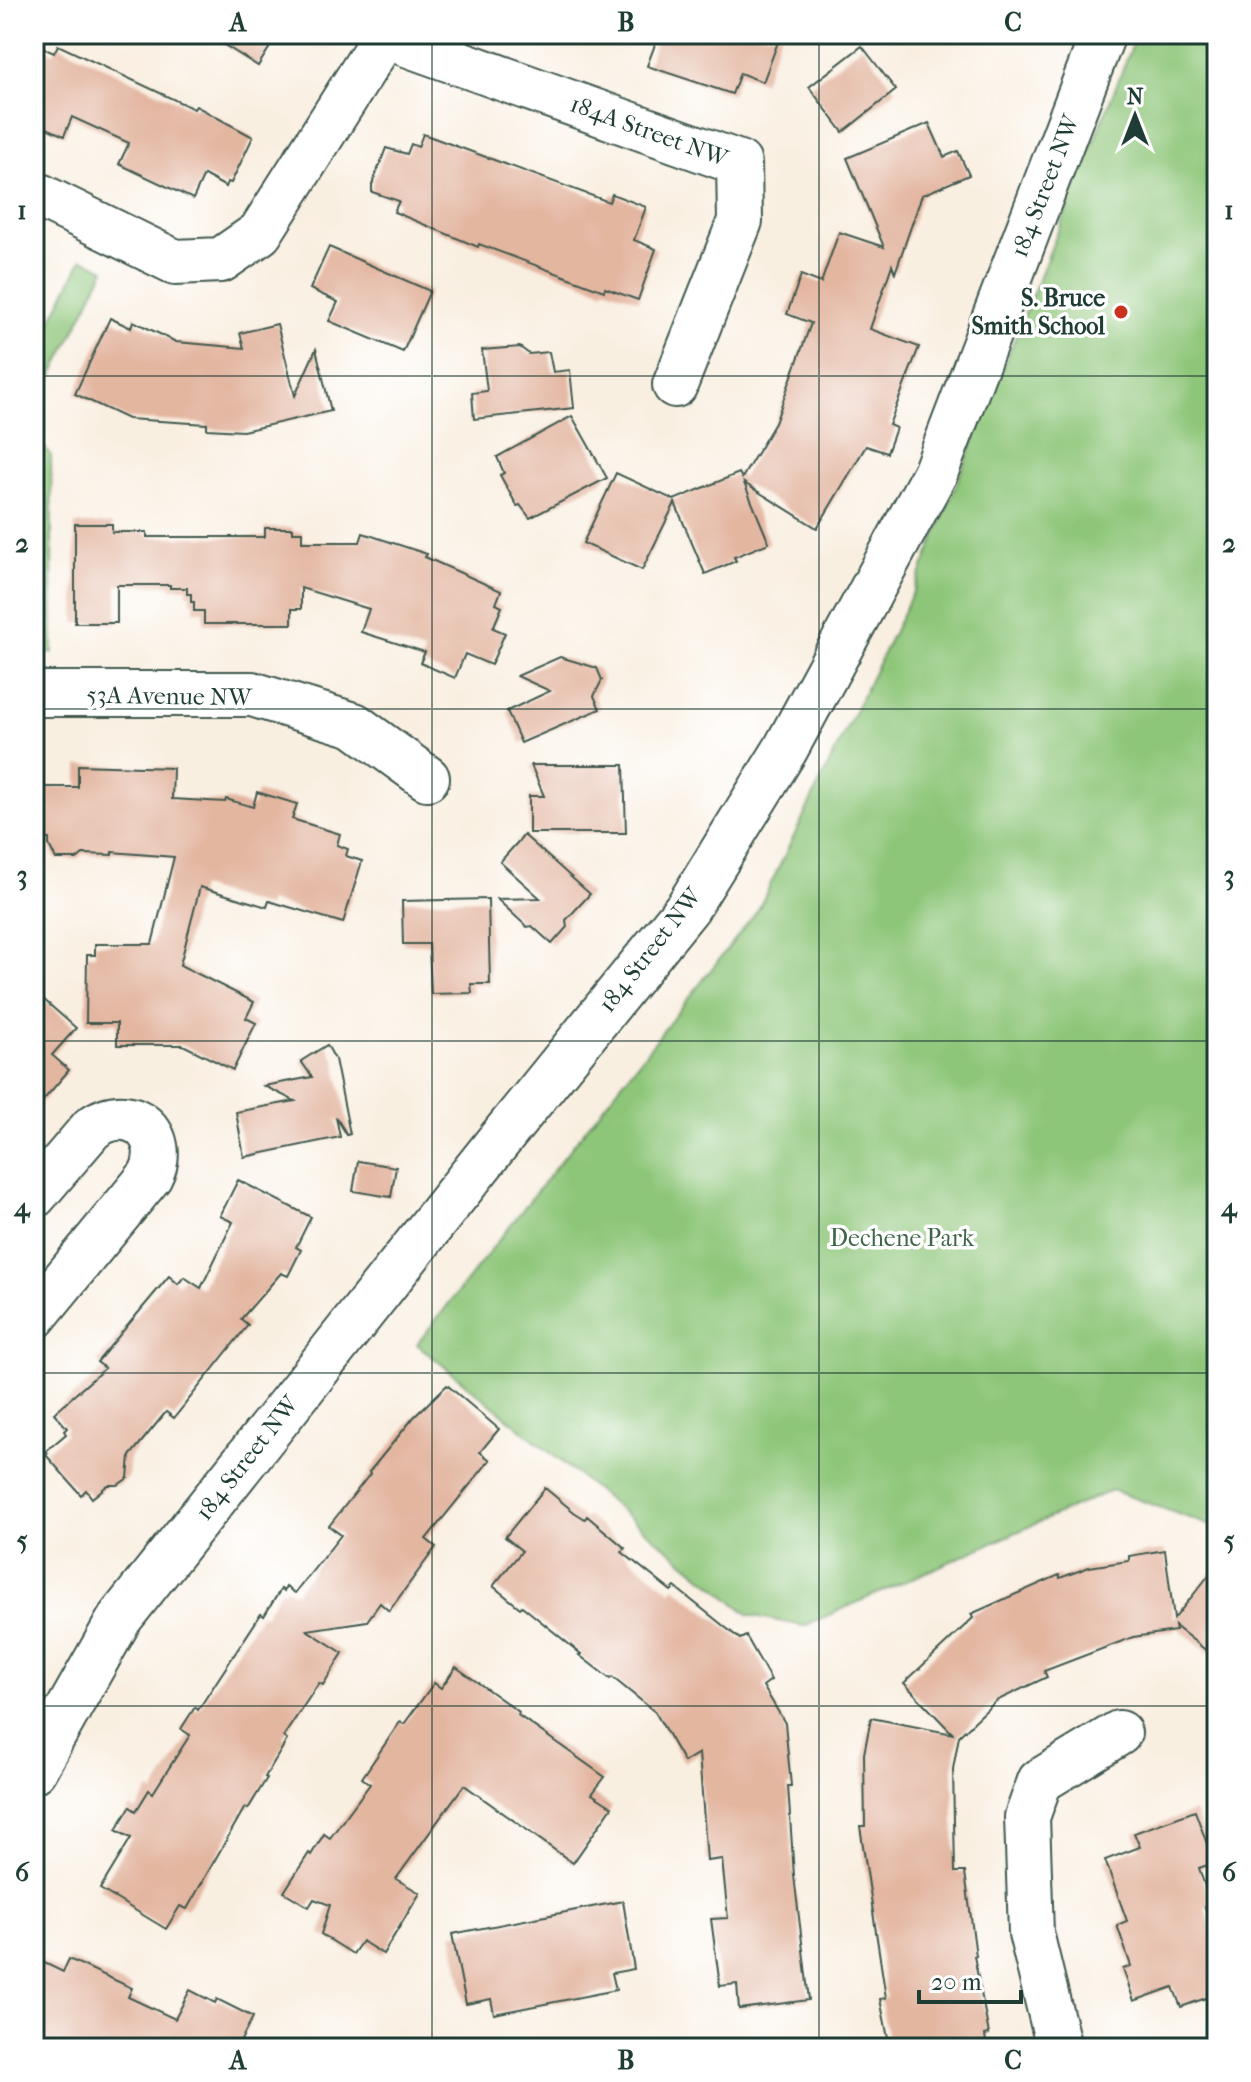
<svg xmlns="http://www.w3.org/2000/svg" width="1251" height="2082" viewBox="0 0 1251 2082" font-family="'IM FELL French Canon',serif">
	<rect width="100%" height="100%" fill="#fff"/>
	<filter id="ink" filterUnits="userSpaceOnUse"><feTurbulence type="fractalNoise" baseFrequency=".0125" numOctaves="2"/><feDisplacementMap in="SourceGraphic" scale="16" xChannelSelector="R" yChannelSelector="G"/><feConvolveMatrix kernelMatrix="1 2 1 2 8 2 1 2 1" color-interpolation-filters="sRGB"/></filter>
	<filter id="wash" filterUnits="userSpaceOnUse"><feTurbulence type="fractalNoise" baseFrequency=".006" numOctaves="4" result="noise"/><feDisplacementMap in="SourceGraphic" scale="32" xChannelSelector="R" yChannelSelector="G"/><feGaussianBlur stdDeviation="1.8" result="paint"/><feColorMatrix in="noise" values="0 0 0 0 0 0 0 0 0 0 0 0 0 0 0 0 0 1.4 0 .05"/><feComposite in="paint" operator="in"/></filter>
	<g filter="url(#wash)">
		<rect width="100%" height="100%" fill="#f9efe1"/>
		<g fill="#8ec679" stroke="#568256" stroke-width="2">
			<path d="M 1137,34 L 1217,34 L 1217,1528 L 1112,1490 L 804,1626 L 749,1615 L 417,1344 L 758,910 L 914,590 Z"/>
			<path d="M 82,259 L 105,269 L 34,413 L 34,355 Z"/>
			<path d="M 34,434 L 51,456 L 53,653 L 34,654 Z"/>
		</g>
		<g id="blocks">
			<g fill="#e3b6a0">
				<path d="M 207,34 L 278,34 L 258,66 Z"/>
				<path d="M 659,34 L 781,34 L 763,82 L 740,73 L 732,94 L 647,66 Z"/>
				<path d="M 34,44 L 54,53 L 58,45 L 194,109 L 196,106 L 253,137 L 231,183 L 228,182 L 226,187 L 204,175 L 193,199 L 119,164 L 129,143 L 72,117 L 64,136 L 34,122 Z"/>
				<path d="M 862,46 L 896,90 L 843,132 L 809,87 Z"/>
				<path d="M 929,123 L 944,157 L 958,151 L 969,175 L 922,195 L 895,273 L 892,265 L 870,329 L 919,347 L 889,425 L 896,428 L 887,453 L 866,446 L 817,528 L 744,483 L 769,543 L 734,557 L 736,561 L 705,574 L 675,503 L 642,570 L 583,543 L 616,473 L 674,500 L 739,473 L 742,478 L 775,423 L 811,323 L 787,314 L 801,275 L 821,283 L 839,232 L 884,247 L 847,158 Z"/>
				<path d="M 423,134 L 609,202 L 612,194 L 646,207 L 634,240 L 656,249 L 638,300 L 605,288 L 604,291 L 479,244 L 478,247 L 394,212 L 399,201 L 372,192 L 372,185 L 386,148 L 407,154 L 411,144 L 418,147 Z"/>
				<path d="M 329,247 L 430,291 L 403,352 L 329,321 L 338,302 L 310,289 Z"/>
				<path d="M 110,318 L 131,328 L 133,321 L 176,342 L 244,348 L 240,333 L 277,324 L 295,396 L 316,349 L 331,411 L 243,431 L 207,429 L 207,424 L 128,419 L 75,394 Z"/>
				<path d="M 520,347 L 529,354 L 549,352 L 553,372 L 570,370 L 574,408 L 474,419 L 472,393 L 487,391 L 482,350 Z"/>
				<path d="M 572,416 L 607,478 L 530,518 L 520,505 L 517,506 L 500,475 L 504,473 L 497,457 Z"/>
				<path d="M 75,524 L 112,524 L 112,532 L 147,532 L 147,537 L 265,537 L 265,528 L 293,528 L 293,532 L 302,532 L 302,542 L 360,542 L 363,533 L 427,554 L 425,557 L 501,591 L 496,604 L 502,607 L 493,628 L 505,633 L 491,665 L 465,654 L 455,678 L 420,663 L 425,652 L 361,632 L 369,609 L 301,588 L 301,609 L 292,609 L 292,624 L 204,624 L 204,611 L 194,611 L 194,602 L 191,602 L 191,594 L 187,594 L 187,588 L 170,588 L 170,585 L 117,585 L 117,623 L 75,623 Z"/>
				<path d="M 560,657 L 597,668 L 602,680 L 594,696 L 600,709 L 521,743 L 507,711 L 550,691 L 517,676 Z"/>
				<path d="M 78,765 L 173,768 L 172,799 L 225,802 L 226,799 L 253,807 L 257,792 L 297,804 L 292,819 L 340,834 L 337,845 L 348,849 L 346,856 L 362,861 L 343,923 L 269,901 L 267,907 L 200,887 L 180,965 L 254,1002 L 246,1018 L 256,1023 L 233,1070 L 183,1045 L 117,1045 L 117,1023 L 86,1023 L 87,955 L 95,955 L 95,944 L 152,944 L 174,857 L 112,852 L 112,855 L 83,854 L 77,859 L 56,859 L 49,845 L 49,839 L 34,838 L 34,787 L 78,787 Z"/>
				<path d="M 531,765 L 624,765 L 626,833 L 529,833 L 529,796 L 544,796 Z"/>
				<path d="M 524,835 L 590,894 L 566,920 L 567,927 L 552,944 L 532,926 L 527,927 L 497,899 L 540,898 L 500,862 Z"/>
				<path d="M 488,899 L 490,984 L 471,984 L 472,993 L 431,994 L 429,944 L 403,944 L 402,901 Z"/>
				<path d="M 34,991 L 76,1028 L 52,1055 L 69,1070 L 34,1111 Z"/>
				<path d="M 327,1045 L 335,1059 L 350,1134 L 347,1135 L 336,1117 L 340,1137 L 244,1157 L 236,1112 L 295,1101 L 264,1086 L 312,1077 L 301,1061 Z"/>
				<path d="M 358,1161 L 396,1167 L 391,1197 L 353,1191 Z"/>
				<path d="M 238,1180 L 311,1217 L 296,1247 L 301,1250 L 288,1276 L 281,1273 L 241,1319 L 248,1325 L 174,1418 L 166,1412 L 130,1456 L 128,1478 L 118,1485 L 108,1485 L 92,1498 L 86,1490 L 81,1495 L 46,1455 L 48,1453 L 46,1451 L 66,1434 L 64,1431 L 67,1428 L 54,1413 L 105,1368 L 97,1362 L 169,1276 L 178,1284 L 184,1277 L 201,1288 L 233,1222 L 220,1216 Z"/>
				<path d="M 447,1385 L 499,1429 L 480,1452 L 490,1460 L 426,1539 L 436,1547 L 389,1611 L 380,1603 L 367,1621 L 307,1630 L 343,1653 L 323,1685 L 319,1683 L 283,1737 L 287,1740 L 265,1777 L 267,1778 L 248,1809 L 245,1807 L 187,1909 L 180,1906 L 166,1929 L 100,1889 L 131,1838 L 116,1830 L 130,1807 L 136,1811 L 149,1790 L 153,1793 L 190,1735 L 181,1729 L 195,1707 L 198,1710 L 261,1614 L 264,1616 L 281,1589 L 284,1591 L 286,1587 L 295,1593 L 341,1535 L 329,1526 L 370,1474 L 369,1472 L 414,1417 Z"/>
				<path d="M 545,1488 L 574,1512 L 585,1519 L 587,1516 L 625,1548 L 622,1552 L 671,1591 L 675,1587 L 740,1639 L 746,1636 L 771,1680 L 763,1686 L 785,1723 L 791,1786 L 788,1786 L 794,1876 L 809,2000 L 739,2009 L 737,1984 L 720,1986 L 711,1919 L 728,1918 L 722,1859 L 707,1861 L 699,1753 L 684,1762 L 655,1712 L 612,1677 L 610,1679 L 579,1655 L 581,1654 L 522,1606 L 520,1608 L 493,1586 L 522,1551 L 505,1537 Z"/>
				<path d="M 1165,1550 L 1174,1619 L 1217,1565 L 1217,1659 L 1175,1626 L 1176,1631 L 1133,1637 L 1044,1671 L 1047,1677 L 996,1701 L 959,1736 L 953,1769 L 955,1872 L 965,1872 L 976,1956 L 974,1956 L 989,2034 L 985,2035 L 987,2048 L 890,2048 L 880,1999 L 886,1998 L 860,1826 L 865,1826 L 864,1754 L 871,1718 L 953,1734 L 904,1683 L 973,1618 L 971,1614 L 1059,1575 L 1060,1578 L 1089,1567 L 1129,1561 L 1129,1556 Z"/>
				<path d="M 456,1667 L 519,1712 L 518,1715 L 605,1777 L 592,1794 L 612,1807 L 573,1863 L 464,1785 L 396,1879 L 420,1893 L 383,1954 L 362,1941 L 353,1954 L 321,1934 L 330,1905 L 314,1899 L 309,1907 L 284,1892 L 309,1853 L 311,1855 L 324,1834 L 330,1838 L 370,1784 L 362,1778 L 400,1722 L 404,1724 L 434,1683 L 441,1688 Z"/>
				<path d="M 1195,1811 L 1214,1863 L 1199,1868 L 1211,1905 L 1205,1907 L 1217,1940 L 1217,1994 L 1181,2007 L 1173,1987 L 1134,2001 L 1123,1969 L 1131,1966 L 1117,1925 L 1127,1921 L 1105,1860 L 1140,1847 L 1134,1833 Z"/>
				<path d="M 623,1901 L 634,1969 L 612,1973 L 616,1990 L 494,2014 L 491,1999 L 466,2004 L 452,1934 Z"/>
				<path d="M 34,1958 L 63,1972 L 69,1959 L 132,1988 L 128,1997 L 175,2019 L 190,1990 L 215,2003 L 217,1999 L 253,2017 L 237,2048 L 58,2048 L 34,2037 Z"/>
			</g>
		</g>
	</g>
	<g filter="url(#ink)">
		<use href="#blocks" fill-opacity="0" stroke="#40584e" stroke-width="2"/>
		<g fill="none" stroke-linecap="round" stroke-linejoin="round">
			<defs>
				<g id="minor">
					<path d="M 384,36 L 739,163 L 740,221 L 675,385"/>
					<path d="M 34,193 L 175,262 L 221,260 L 260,233 L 386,34"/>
					<path d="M 34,694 L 252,694 L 354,725 L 427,778"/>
					<path d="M 34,1196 L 92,1128 C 131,1099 171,1136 150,1176 L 34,1317"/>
					<path d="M 34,1770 L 120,1618 L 497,1143 L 688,907 L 785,750 L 936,471 L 1103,34"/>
					<path d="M 1059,2048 L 1031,1933 L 1027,1817 L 1040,1781 L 1119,1733"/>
				</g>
			</defs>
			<use href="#minor" stroke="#40584e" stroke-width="48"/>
			<use href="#minor" stroke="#fff" stroke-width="44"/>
		</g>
	</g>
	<path fill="none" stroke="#1f3d34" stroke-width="2" stroke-opacity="0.55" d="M 432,34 L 432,2048M 819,34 L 819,2048M 34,376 L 1217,376M 34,709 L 1217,709M 34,1041 L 1217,1041M 34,1373 L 1217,1373M 34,1706 L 1217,1706"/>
	<circle fill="#c8321e" stroke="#fff" stroke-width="3" cx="1121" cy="312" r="8"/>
	<g text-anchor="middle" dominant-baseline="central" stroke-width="7" stroke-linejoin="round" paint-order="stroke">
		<g font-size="24" fill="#1f3d34" stroke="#fff">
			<text transform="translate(649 131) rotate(20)">184A Street NW</text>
			<text transform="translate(1045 186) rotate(-69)">184 Street NW</text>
			<text transform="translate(169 696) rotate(1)">53A Avenue NW</text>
			<text transform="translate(650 950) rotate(-52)">184 Street NW</text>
			<text transform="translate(247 1458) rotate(-52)">184 Street NW</text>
		</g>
		<g font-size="24" font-weight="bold" fill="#1f3d34" stroke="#fff" text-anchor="end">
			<text x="1105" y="298">S. Bruce<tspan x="1105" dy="28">Smith School</tspan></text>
		</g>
		<g font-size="24" fill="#406649" stroke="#fff">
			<text x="902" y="1238">Dechene Park</text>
		</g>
	</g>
	<rect width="1251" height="2082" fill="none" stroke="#fff" stroke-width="88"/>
	<g transform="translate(1135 116)" stroke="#ffffff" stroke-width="6" paint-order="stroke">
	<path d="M0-6L14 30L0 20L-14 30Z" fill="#1f3d34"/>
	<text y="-12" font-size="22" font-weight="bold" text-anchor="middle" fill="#1f3d34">N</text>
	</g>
	<path d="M919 1990v12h102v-12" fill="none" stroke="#1f3d34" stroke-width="4"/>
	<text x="931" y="1990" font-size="24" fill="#1f3d34" stroke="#ffffff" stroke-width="6" paint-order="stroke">20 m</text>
	<rect x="44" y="44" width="1163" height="1994" fill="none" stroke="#1f3d34" stroke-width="3"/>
	<g font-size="26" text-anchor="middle" font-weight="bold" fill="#1f3d34">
		<text x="238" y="31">A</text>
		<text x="626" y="31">B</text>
		<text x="1013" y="31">C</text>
		<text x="22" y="219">1</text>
		<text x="1229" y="219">1</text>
		<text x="22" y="552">2</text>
		<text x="1229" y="552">2</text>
		<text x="22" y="884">3</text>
		<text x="1229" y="884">3</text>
		<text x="22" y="1216">4</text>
		<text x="1229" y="1216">4</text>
		<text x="22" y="1549">5</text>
		<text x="1229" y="1549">5</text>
		<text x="22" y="1881">6</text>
		<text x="1229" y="1881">6</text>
		<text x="238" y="2069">A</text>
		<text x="626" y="2069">B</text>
		<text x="1013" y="2069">C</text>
	</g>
</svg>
